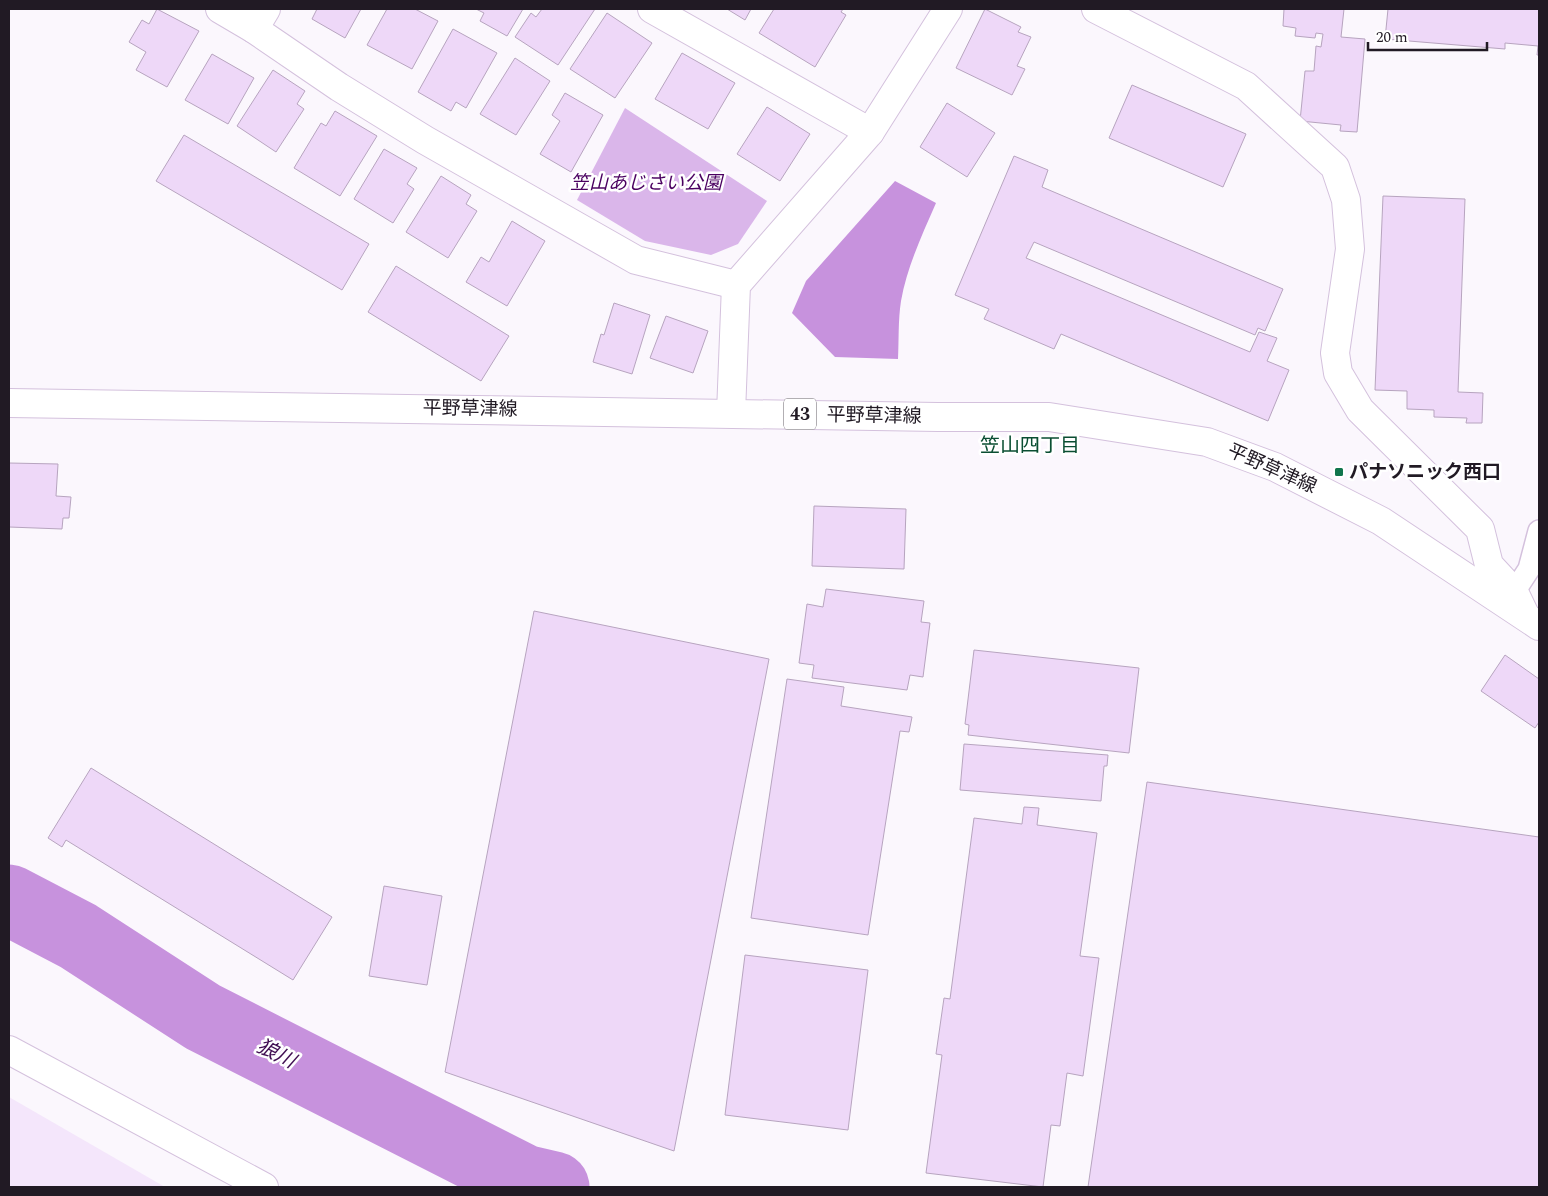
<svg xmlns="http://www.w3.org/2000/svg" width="1548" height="1196" viewBox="0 0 1548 1196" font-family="Spectral,'Noto Sans JP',serif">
	<rect width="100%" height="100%" fill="#fbf7fd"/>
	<path fill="#f4e6fb" d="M 9,1097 L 165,1187 L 9,1187 Z"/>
	<path fill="#dab6ea" d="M 625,108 L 767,201 L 738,244 L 711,255 L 645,241 L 577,200 Z"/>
	<path fill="#c792dd" d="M 895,181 L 936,203 C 922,235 907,267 901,301 C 898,320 899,340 898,359 L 835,357 L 792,313 L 806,281 Z"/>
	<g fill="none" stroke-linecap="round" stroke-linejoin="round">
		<path stroke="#c792dd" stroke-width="71" d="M 9,900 L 78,936 L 203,1017 L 524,1180 L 554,1187"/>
	</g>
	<g fill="#eed8f8" stroke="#b7a4bf">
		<path d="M 157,9 L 199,31 L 167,87 L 136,70 L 146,52 L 129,42 L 142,20 L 149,24 Z"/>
		<path d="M 317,9 L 361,9 L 345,38 L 312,19 Z"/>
		<path d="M 387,9 L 415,9 L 438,21 L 412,69 L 367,45 Z"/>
		<path d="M 476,9 L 523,9 L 507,36 L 480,21 L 484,13 Z"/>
		<path d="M 542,9 L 595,9 L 558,65 L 515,37 L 531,13 L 536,17 Z"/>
		<path d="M 727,9 L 751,9 L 745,20 Z"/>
		<path d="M 774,9 L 843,9 L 841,12 L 846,15 L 815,67 L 759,33 Z"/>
		<path d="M 985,9 L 1021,27 L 1018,32 L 1031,37 L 1017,66 L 1025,69 L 1012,95 L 956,68 Z"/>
		<path d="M 1284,9 L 1344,9 L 1341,37 L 1365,39 L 1357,132 L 1340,131 L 1341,125 L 1300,121 L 1305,71 L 1314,71 L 1316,46 L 1321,47 L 1323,34 L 1316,33 L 1315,38 L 1295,36 L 1296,28 L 1283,26 Z"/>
		<path d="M 1388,9 L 1539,9 L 1539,55 L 1537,55 L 1538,46 L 1505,43 L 1505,49 L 1385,39 Z"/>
		<path d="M 607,13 L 652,43 L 615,98 L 570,69 Z"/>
		<path d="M 453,29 L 497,53 L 466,108 L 456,102 L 451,111 L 418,92 Z"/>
		<path d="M 682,53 L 735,83 L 708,129 L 655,99 Z"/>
		<path d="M 212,54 L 254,78 L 228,124 L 185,100 Z"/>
		<path d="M 515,58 L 550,81 L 516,135 L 480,114 Z"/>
		<path d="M 273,70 L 305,91 L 297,104 L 304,109 L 276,152 L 237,126 Z"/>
		<path d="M 1132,85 L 1246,134 L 1223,187 L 1109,138 Z"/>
		<path d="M 565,93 L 603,115 L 571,172 L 540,154 L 560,121 L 552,115 Z"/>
		<path d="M 947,103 L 995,133 L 967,177 L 920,147 Z"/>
		<path d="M 767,107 L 810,134 L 780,181 L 737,154 Z"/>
		<path d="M 335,111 L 377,136 L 340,196 L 294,168 L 321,123 L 326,126 Z"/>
		<path d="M 184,135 L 369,244 L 342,290 L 156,181 Z"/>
		<path d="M 384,149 L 417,168 L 407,184 L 414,189 L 393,223 L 354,199 Z"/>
		<path d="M 1014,156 L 1048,170 L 1042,187 L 1283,289 L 1265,331 L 1258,328 L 1255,335 L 1034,242 L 1026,258 L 1250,352 L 1259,332 L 1277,338 L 1267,361 L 1289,370 L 1268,421 L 1061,334 L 1054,349 L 984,319 L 989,309 L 955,295 Z"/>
		<path d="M 441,176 L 471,195 L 466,204 L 477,211 L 448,258 L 406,232 Z"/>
		<path d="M 1383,196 L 1465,199 L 1458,392 L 1483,393 L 1482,423 L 1466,423 L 1467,418 L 1434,417 L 1434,410 L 1407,409 L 1407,391 L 1375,390 Z"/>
		<path d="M 512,221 L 545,241 L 507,306 L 466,282 L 481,257 L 489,262 Z"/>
		<path d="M 396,266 L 509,336 L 481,381 L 368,312 Z"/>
		<path d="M 614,303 L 650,315 L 632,374 L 593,362 L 601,334 L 604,335 Z"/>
		<path d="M 666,316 L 708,331 L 693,373 L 650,358 Z"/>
		<path d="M 9,463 L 58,464 L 56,496 L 71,497 L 69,518 L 63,518 L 62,529 L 9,527 Z"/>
		<path d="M 814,506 L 906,509 L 904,569 L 812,566 Z"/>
		<path d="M 826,589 L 924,601 L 921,622 L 930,623 L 923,677 L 910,675 L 907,690 L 812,678 L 814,665 L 799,663 L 807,604 L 823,607 Z"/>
		<path d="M 534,611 L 769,659 L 674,1151 L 445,1072 Z"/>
		<path d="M 974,650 L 1139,668 L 1129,753 L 968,735 L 969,725 L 965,724 Z"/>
		<path d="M 1505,655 L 1539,679 L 1539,722 L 1535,728 L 1481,691 Z"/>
		<path d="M 787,679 L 844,687 L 841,706 L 912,717 L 909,732 L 900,731 L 868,935 L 751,918 Z"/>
		<path d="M 964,744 L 1108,755 L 1107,766 L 1104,766 L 1101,801 L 960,790 Z"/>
		<path d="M 91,768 L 332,917 L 293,980 L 66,840 L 62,847 L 48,838 Z"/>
		<path d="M 1147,782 L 1539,837 L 1539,1187 L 1088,1187 Z"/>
		<path d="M 1024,807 L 1039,808 L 1037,825 L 1097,833 L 1080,956 L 1099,958 L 1083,1076 L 1067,1073 L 1060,1126 L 1051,1125 L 1043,1187 L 926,1173 L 942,1055 L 936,1054 L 944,998 L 950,999 L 974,818 L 1022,824 Z"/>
		<path d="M 384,886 L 442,896 L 427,985 L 369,976 Z"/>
		<path d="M 745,955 L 868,970 L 848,1130 L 725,1115 Z"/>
	</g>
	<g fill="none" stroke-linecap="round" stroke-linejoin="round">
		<defs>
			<path id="lane" d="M 1514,592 L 1529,569 L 1539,531"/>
			<g id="street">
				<path d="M 220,9 L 254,29"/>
				<path d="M 266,9 L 254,29 L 339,87 L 425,140 L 636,260 L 736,285"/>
				<path d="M 652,9 L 870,132"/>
				<path d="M 1096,9 L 1246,86 L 1335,167 L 1346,200 L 1350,249 L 1335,353 L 1338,373 L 1360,410 L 1480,529 L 1489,565 L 1514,592 L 1525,615"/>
				<path d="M 731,413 L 736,285 L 870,132 L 948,9"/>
			</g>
			<path id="secondary" d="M 9,1050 L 264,1187"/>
			<path id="primary" d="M 9,403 L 938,417 L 1049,417 L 1207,442 L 1275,467 L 1381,521 L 1539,626"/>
		</defs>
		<use href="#lane" stroke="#d4c1dd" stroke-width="24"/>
		<use href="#street" stroke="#d4c1dd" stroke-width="30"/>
		<use href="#secondary" stroke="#d4c1dd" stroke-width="30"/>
		<use href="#primary" stroke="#d4c1dd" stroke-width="30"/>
		<use href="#lane" stroke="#fff" stroke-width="21"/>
		<use href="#street" stroke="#fff" stroke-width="28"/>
		<use href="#secondary" stroke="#fff" stroke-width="28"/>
		<use href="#primary" stroke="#fff" stroke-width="28"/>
	</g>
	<rect fill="#10754c" stroke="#fff" stroke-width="2" x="1334" y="467" width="10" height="10" rx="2.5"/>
	<g text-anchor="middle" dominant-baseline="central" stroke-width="5" stroke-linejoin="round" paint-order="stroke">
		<rect fill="#fff" stroke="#645f66" stroke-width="1" x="784" y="398.5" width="32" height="31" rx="4"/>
		<g font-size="18" font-weight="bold" fill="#211a24">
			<text x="800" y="414">43</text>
		</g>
		<g font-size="19" font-style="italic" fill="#4a0060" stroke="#fff">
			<text x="646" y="183">笠山あじさい公園</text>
		</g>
		<g font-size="19" fill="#211a24" stroke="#fff">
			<text transform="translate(470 409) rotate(1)">平野草津線</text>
			<text transform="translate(874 416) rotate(1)">平野草津線</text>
			<text transform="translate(1272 469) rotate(24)">平野草津線</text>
		</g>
		<g font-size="19" font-weight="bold" fill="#211a24" stroke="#fff" text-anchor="start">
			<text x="1349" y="472">パナソニック西口</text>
		</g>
		<g font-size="20" fill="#0a4e32" stroke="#fff">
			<text x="1030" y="446">笠山四丁目</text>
		</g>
		<g font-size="20" font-style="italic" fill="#400e52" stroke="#fff">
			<text transform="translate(276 1054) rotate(27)">狼川</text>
		</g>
	</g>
	<rect width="1548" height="1196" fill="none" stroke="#211a24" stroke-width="20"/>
	<path d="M1368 42v8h119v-8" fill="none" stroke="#211a24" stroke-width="2.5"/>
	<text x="1376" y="42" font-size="15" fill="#211a24" stroke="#ffffff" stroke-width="4" paint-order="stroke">20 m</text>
</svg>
